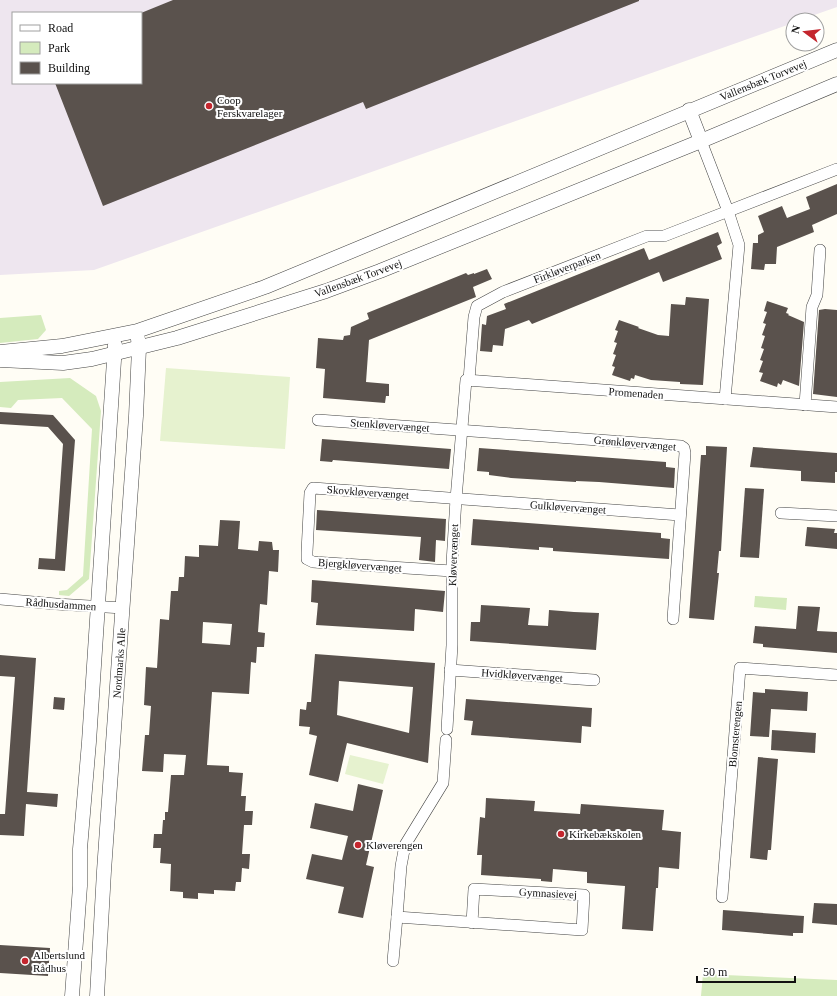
<svg xmlns="http://www.w3.org/2000/svg" width="837" height="996" viewBox="0 0 837 996" font-family="Georgia,serif">
	<rect width="100%" height="100%" fill="#fffdf5"/>
	<path fill="#eee6ef" fill-rule="evenodd" d="M 0,0 L 837,0 L 837,7 L 800,20 L 793,20 L 793,23 L 94,270 L 0,275 ZM 13,13 L 141,13 L 141,83 L 13,83 Z"/>
	<g fill="#d5ebbd">
		<path d="M 41,315 L 46,330 L 38,339 L 0,343 L 0,318 Z"/>
		<path d="M 70,378 L 96,396 L 101,411 L 89,579 L 69,596 L 59,595 L 59,591 L 67,590 L 83,576 L 92,429 L 62,398 L 18,400 L 11,408 L 0,407 L 0,382 Z"/>
		<path d="M 755,596 L 787,598 L 786,610 L 754,607 Z"/>
		<path d="M 703,974 L 837,980 L 837,996 L 701,996 Z"/>
	</g>
	<g fill="#e6f2cf">
		<path d="M 166,368 L 290,377 L 285,449 L 160,441 Z"/>
		<path d="M 350,755 L 389,764 L 383,784 L 345,774 Z"/>
	</g>
	<g fill="#5a524d" fill-rule="evenodd">
		<path d="M 173,0 L 639,0 L 639,1 L 366,109 L 363,102 L 103,206 L 55,83 L 141,83 L 141,13 Z"/>
		<path d="M 837,184 L 837,214 L 812,225 L 814,232 L 777,247 L 776,264 L 765,264 L 764,270 L 751,269 L 753,243 L 758,243 L 758,235 L 764,232 L 758,216 L 782,206 L 787,218 L 810,209 L 806,197 Z"/>
		<path d="M 718,232 L 722,243 L 717,246 L 722,259 L 663,282 L 659,272 L 532,324 L 529,320 L 505,329 L 503,346 L 493,345 L 492,352 L 480,351 L 482,324 L 486,325 L 487,316 L 506,309 L 504,304 L 644,248 L 649,260 Z"/>
		<path d="M 487,269 L 492,279 L 473,287 L 476,297 L 369,340 L 366,382 L 389,384 L 389,396 L 386,396 L 385,403 L 323,398 L 325,369 L 316,368 L 318,338 L 343,340 L 344,336 L 350,335 L 351,327 L 369,319 L 367,313 L 466,273 L 468,275 L 474,273 L 474,274 Z"/>
		<path d="M 686,297 L 709,299 L 703,385 L 680,384 L 680,382 L 651,380 L 635,375 L 634,379 L 631,378 L 630,381 L 612,375 L 615,367 L 612,366 L 616,355 L 613,354 L 617,343 L 614,342 L 618,331 L 615,330 L 619,320 L 639,327 L 638,328 L 658,335 L 669,336 L 671,304 L 685,305 Z"/>
		<path d="M 767,301 L 788,308 L 786,313 L 789,314 L 788,315 L 804,322 L 799,386 L 783,380 L 781,385 L 778,383 L 777,387 L 760,381 L 763,373 L 759,372 L 763,361 L 760,360 L 764,349 L 761,348 L 765,336 L 762,335 L 766,324 L 763,323 L 767,312 L 764,311 Z"/>
		<path d="M 825,309 L 837,310 L 837,397 L 813,394 L 819,310 Z"/>
		<path d="M 0,412 L 53,415 L 75,440 L 65,571 L 38,569 L 39,558 L 55,559 L 63,444 L 48,427 L 0,424 Z"/>
		<path d="M 322,439 L 451,449 L 449,469 L 333,460 L 332,462 L 320,461 Z"/>
		<path d="M 706,446 L 727,447 L 721,551 L 719,551 L 717,573 L 719,573 L 714,620 L 689,618 L 701,455 L 706,455 Z"/>
		<path d="M 753,447 L 837,453 L 837,472 L 835,472 L 835,483 L 801,481 L 801,471 L 750,467 Z"/>
		<path d="M 479,448 L 666,462 L 666,467 L 675,468 L 674,488 L 599,482 L 576,481 L 576,482 L 511,478 L 489,475 L 489,472 L 477,471 Z"/>
		<path d="M 745,488 L 764,489 L 759,558 L 740,557 Z"/>
		<path d="M 317,510 L 446,519 L 445,541 L 436,540 L 435,562 L 419,560 L 421,537 L 316,530 Z"/>
		<path d="M 473,519 L 661,533 L 661,538 L 670,539 L 669,559 L 553,551 L 553,548 L 539,547 L 539,550 L 471,545 Z"/>
		<path d="M 220,520 L 240,521 L 238,549 L 258,551 L 259,541 L 272,542 L 273,550 L 279,550 L 278,572 L 269,571 L 267,605 L 260,604 L 258,632 L 265,633 L 264,647 L 257,647 L 256,663 L 251,662 L 249,694 L 212,692 L 207,765 L 229,766 L 229,772 L 243,773 L 241,796 L 246,796 L 245,811 L 253,811 L 252,825 L 244,825 L 242,854 L 250,854 L 249,869 L 242,868 L 241,882 L 236,882 L 235,891 L 214,890 L 214,894 L 198,893 L 198,899 L 183,898 L 183,892 L 170,891 L 171,864 L 160,863 L 161,848 L 153,848 L 154,834 L 162,834 L 163,820 L 165,820 L 165,812 L 168,812 L 171,775 L 184,775 L 186,755 L 164,754 L 163,772 L 142,771 L 145,735 L 149,735 L 151,706 L 144,705 L 146,667 L 157,668 L 160,619 L 169,620 L 171,591 L 178,591 L 179,577 L 184,577 L 185,556 L 199,557 L 199,545 L 218,546 ZM 203,622 L 232,624 L 230,645 L 202,643 Z"/>
		<path d="M 807,527 L 835,529 L 834,533 L 837,533 L 837,549 L 805,546 Z"/>
		<path d="M 312,580 L 445,591 L 443,612 L 415,609 L 414,631 L 316,625 L 318,603 L 311,602 Z"/>
		<path d="M 481,605 L 530,608 L 528,625 L 548,626 L 549,610 L 574,612 L 599,613 L 596,650 L 470,641 L 471,622 L 480,622 Z"/>
		<path d="M 798,606 L 820,607 L 817,631 L 837,632 L 837,653 L 763,647 L 763,644 L 753,643 L 755,626 L 796,629 Z"/>
		<path d="M 315,654 L 435,663 L 428,763 L 347,743 L 338,782 L 309,775 L 317,736 L 309,734 L 310,727 L 299,726 L 300,709 L 306,710 L 307,702 L 311,702 ZM 339,681 L 413,687 L 409,733 L 337,715 Z"/>
		<path d="M 0,655 L 36,658 L 27,792 L 58,794 L 57,807 L 26,804 L 24,836 L 0,835 L 0,814 L 5,814 L 15,677 L 0,676 Z"/>
		<path d="M 765,689 L 808,692 L 807,711 L 771,709 L 769,737 L 750,736 L 753,692 L 765,693 Z"/>
		<path d="M 54,697 L 65,698 L 64,710 L 53,709 Z"/>
		<path d="M 466,699 L 592,708 L 591,727 L 582,726 L 581,743 L 471,735 L 473,721 L 464,720 Z"/>
		<path d="M 772,730 L 816,733 L 815,753 L 771,750 Z"/>
		<path d="M 758,757 L 778,759 L 771,850 L 768,850 L 767,860 L 750,858 Z"/>
		<path d="M 358,784 L 383,790 L 366,865 L 374,867 L 363,918 L 338,913 L 344,887 L 306,879 L 312,854 L 342,860 L 348,836 L 310,828 L 315,803 L 353,811 Z"/>
		<path d="M 486,798 L 535,801 L 534,811 L 580,814 L 581,804 L 664,810 L 662,830 L 681,832 L 679,869 L 659,867 L 658,888 L 656,888 L 653,931 L 622,929 L 625,886 L 587,883 L 587,872 L 553,869 L 552,882 L 541,881 L 541,879 L 481,875 L 482,855 L 477,855 L 480,817 L 485,818 Z"/>
		<path d="M 814,903 L 837,904 L 837,925 L 812,923 Z"/>
		<path d="M 723,910 L 804,916 L 803,933 L 793,933 L 793,936 L 722,930 Z"/>
		<path d="M 0,945 L 50,948 L 48,976 L 0,973 Z"/>
	</g>
	<g fill="none" stroke-linecap="round" stroke-linejoin="round">
		<defs>
			<g id="minor">
				<path d="M 701,141 L 728,211 L 739,245 L 725,399"/>
				<path d="M 469,380 L 474,317 L 477,306 L 503,292 L 647,236 L 664,236 L 837,169"/>
				<path d="M 805,405 L 812,307 L 817,295 L 820,250"/>
				<path d="M 318,420 L 681,446 L 684,448 L 685,453 L 673,619"/>
				<path d="M 781,513 L 837,516"/>
				<path d="M 452,571 L 313,562 L 307,559 L 307,552 L 310,493 L 313,488 L 680,515"/>
				<path d="M 0,599 L 56,604 L 123,608"/>
				<path d="M 450,670 L 594,680"/>
				<path d="M 447,729 L 452,645 L 452,563 L 456,499 L 466,380 L 837,407"/>
				<path d="M 446,740 L 443,783 L 405,845 L 401,866 L 397,917 L 582,930 L 584,895 L 474,889 L 472,923"/>
				<path d="M 722,897 L 740,668 L 837,675"/>
				<path d="M 393,961 L 397,917"/>
			</g>
			<g id="tertiary">
				<path d="M 689,110 L 701,141"/>
				<path d="M 0,352 L 62,346 L 137,331 L 265,287 L 837,50"/>
				<path d="M 0,360 L 63,363 L 92,359 L 177,338 L 326,291 L 380,271 L 701,141 L 837,84"/>
				<path d="M 72,996 L 80,886 L 80,849 L 89,742 L 115,345"/>
				<path d="M 97,996 L 104,871 L 136,416 L 139,348 L 138,339"/>
			</g>
		</defs>
		<use href="#minor" stroke="#444" stroke-width="12"/>
		<use href="#tertiary" stroke="#444" stroke-width="15"/>
		<use href="#minor" stroke="#fff" stroke-width="11"/>
		<use href="#tertiary" stroke="#fff" stroke-width="14"/>
	</g>
	<g fill="#c4262e" stroke="#fff" stroke-width="1.5">
		<circle cx="209" cy="106" r="4"/>
		<circle cx="561" cy="834" r="4"/>
		<circle cx="358" cy="845" r="4"/>
		<circle cx="25" cy="961" r="4"/>
	</g>
	<g text-anchor="middle" dominant-baseline="central" stroke-width="4" stroke-linejoin="round" paint-order="stroke">
		<g font-size="11" fill="#111" stroke="#fff">
			<text transform="translate(763 80) rotate(-22)">Vallensbæk Torvevej</text>
			<text transform="translate(567 267) rotate(-21)">Firkløverparken</text>
			<text transform="translate(358 278) rotate(-20)">Vallensbæk Torvevej</text>
			<text transform="translate(636 393) rotate(4)">Promenaden</text>
			<text transform="translate(390 425) rotate(4)">Stenkløvervænget</text>
			<text transform="translate(635 443) rotate(5)">Grønkløvervænget</text>
			<text transform="translate(368 492) rotate(4)">Skovkløvervænget</text>
			<text transform="translate(568 507) rotate(4)">Gulkløvervænget</text>
			<text transform="translate(453 555) rotate(-88)">Kløvervænget</text>
			<text transform="translate(360 565) rotate(4)">Bjergkløvervænget</text>
			<text transform="translate(61 604) rotate(4)">Rådhusdammen</text>
			<text transform="translate(119 663) rotate(-86)">Nordmarks Alle</text>
			<text transform="translate(522 675) rotate(4)">Hvidkløvervænget</text>
			<text transform="translate(735 734) rotate(-85)">Blomsterengen</text>
			<text transform="translate(548 893) rotate(3)">Gymnasievej</text>
		</g>
		<g font-size="11" fill="#111" stroke="#fff" text-anchor="start">
			<text x="217" y="100">Coop<tspan x="217" dy="13">Ferskvarelager</tspan></text>
			<text x="569" y="834">Kirkebækskolen</text>
			<text x="366" y="845">Kløverengen</text>
			<text x="33" y="955">Albertslund<tspan x="33" dy="13">Rådhus</tspan></text>
		</g>
	</g>
	<rect x="12" y="12" width="130" height="72" fill="#ffffff" stroke="#a0a0a0"/>
	<rect x="20" y="25" width="20" height="6" fill="#ffffff" stroke="#a0a0a0"/>
	<text x="48" y="32" font-size="12" fill="#111111">Road</text>
	<rect x="20" y="42" width="20" height="12" fill="#d5ebbd" stroke="#a0a0a0"/>
	<text x="48" y="52" font-size="12" fill="#111111">Park</text>
	<rect x="20" y="62" width="20" height="12" fill="#5a524d" stroke="#a0a0a0"/>
	<text x="48" y="72" font-size="12" fill="#111111">Building</text>
	<g transform="translate(805 32) rotate(285)"><circle r="19" fill="#ffffff" stroke="#a0a0a0"/>
	<path d="M0-3L7 15L0 10L-7 15Z" fill="#c4262e"/>
	<text y="-6" font-size="11" font-weight="bold" text-anchor="middle" fill="#111111">N</text>
	</g>
	<path d="M697 976v6h98v-6" fill="none" stroke="#111111" stroke-width="2"/>
	<text x="703" y="976" font-size="12" fill="#111111" stroke="#ffffff" stroke-width="3" paint-order="stroke">50 m</text>
</svg>
